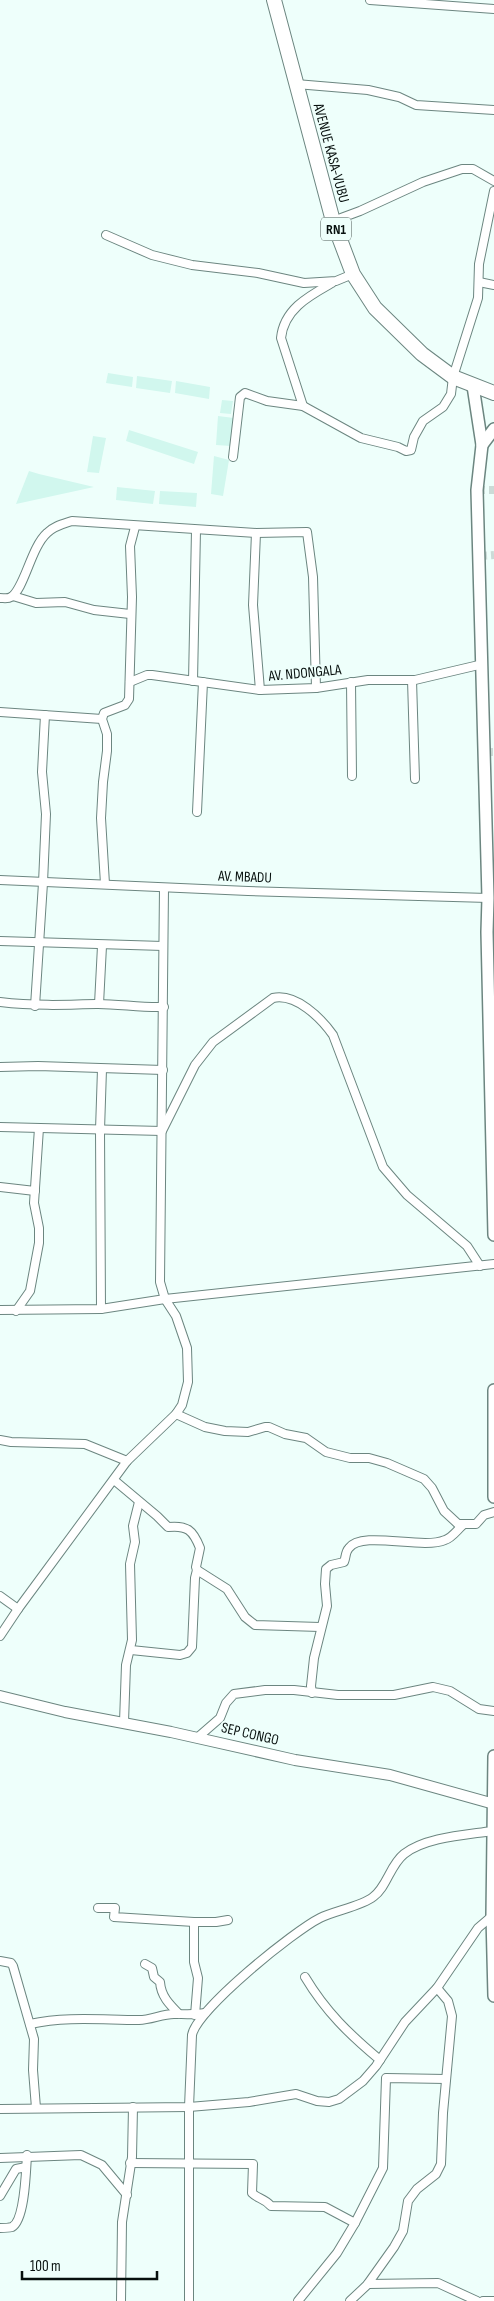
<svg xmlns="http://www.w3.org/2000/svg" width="494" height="2301" viewBox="0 0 494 2301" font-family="'Sofia Sans Condensed',sans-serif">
	<rect width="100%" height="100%" fill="#eefffb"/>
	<g fill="#d1f7ee">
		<path d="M 108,373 L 133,377 L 132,387 L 106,383 Z"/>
		<path d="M 137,376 L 172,381 L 170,393 L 136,388 Z"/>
		<path d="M 176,381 L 210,387 L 209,399 L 175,393 Z"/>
		<path d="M 222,400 L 233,401 L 231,414 L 220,413 Z"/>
		<path d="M 218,416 L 234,418 L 231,446 L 216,445 Z"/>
		<path d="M 129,430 L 198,452 L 194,464 L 126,441 Z"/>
		<path d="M 93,436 L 106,438 L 99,473 L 87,472 Z"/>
		<path d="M 214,456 L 229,460 L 223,496 L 211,494 Z"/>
		<path d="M 29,471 L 39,474 L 94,487 L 16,504 Z"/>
		<path d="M 117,487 L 155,491 L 153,504 L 116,500 Z"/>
		<path d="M 160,491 L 197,493 L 196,507 L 159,504 Z"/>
	</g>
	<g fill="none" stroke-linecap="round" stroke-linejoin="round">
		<g stroke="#cbdbd7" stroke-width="8" stroke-dasharray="8 4" stroke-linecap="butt">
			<path d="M 477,490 L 494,490"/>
			<path d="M 479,556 L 494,555"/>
			<path d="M 485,752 L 494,752"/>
		</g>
		<defs>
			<g id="street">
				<path d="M 370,0 L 494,9"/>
				<path d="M 296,84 L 368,90 L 399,97 L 416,105 L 494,110"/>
				<path d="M 333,221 L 360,211 L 423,182 L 462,169 L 473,169 L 494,181"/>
				<path d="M 106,235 L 152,255 L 192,265 L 258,273 L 304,283 L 336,281 L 353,274"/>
				<path d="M 479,282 L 494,285"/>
				<path d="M 303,406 L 281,338 C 284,309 309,296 332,283"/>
				<path d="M 233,457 L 240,397 L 245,393 L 267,401 L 303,406 L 361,438 L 398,447 L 406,451 L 411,450 L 414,437 L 423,421 L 443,407 L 451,394 L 453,377 L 478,298 L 479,264 L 494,191"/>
				<path d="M 256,533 L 253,605 L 260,690"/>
				<path d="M 13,596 L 36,603 L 65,602 L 94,610 L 130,614"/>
				<path d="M 0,598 C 4,598 8,599 11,597 C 24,590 31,547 47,533 C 54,526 63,524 72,521 L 256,533 L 307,532 L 313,577 L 316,688"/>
				<path d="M 412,680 L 415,779"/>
				<path d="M 193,681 L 196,530"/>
				<path d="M 130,682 L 147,675 L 152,675 L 260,690 L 316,688 L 368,680 L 415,680 L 483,664"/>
				<path d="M 351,682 L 352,776"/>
				<path d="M 0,712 L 102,719"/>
				<path d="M 197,812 L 203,682"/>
				<path d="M 0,880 L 248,891 L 488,898"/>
				<path d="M 105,884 L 101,818 L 103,782 L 107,751 L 107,734 L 102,719 L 104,713 L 125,705 L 129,699 L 132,597 L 130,546 L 135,527"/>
				<path d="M 0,941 L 163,946"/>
				<path d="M 0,1002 C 33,1006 64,1005 98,1004 C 120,1004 142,1008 164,1007"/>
				<path d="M 99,1004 L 102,946"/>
				<path d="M 35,1006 L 43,883 L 46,814 L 42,772 L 45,715"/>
				<path d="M 0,1067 L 38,1066 L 163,1070"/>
				<path d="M 0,1127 L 162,1131 L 195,1065 L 213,1042 L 273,998 C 296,993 321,1018 333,1035 L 383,1167 L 407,1195 L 467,1246 L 480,1266"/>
				<path d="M 0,1187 L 35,1191"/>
				<path d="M 101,1309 L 100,1130 L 102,1069"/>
				<path d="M 0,1310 L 101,1309 L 165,1299 L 494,1264"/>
				<path d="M 16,1311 L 30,1291 L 39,1243 L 39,1228 L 34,1203 L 39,1128"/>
				<path d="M 176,1414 L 205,1427 L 225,1431 L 248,1432 L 265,1427 L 269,1427 L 285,1434 L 306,1438 L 326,1452 L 350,1458 L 369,1458 L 387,1463 L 424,1479 L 432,1488 L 444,1511 L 458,1524 L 476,1524 L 484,1515 L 494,1512"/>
				<path d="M 0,1440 L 11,1442 L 85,1444 L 127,1461"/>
				<path d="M 114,1480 L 157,1516 L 168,1527 C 187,1525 193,1530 200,1548 L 196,1567 L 197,1570 L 195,1578 L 192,1647 L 187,1653 L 180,1655 L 131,1650"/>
				<path d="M 197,1570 L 227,1589 L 245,1617 L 255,1625 L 320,1627"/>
				<path d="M 0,1596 L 18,1609"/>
				<path d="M 0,1636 L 18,1609 L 127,1461 L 176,1414 L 182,1405 L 188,1382 L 187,1348 L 176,1316 L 165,1299 L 160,1282 L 164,888"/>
				<path d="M 312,1693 L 311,1686 L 314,1658 L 327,1606 L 325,1584 L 326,1569 L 331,1565 L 344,1562 C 346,1558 345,1552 349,1548 C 362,1530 422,1550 445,1540 C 452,1538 457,1530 463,1525"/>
				<path d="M 124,1722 L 126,1665 L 132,1640 L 130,1564 L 135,1542 L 133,1526 L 139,1502"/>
				<path d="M 197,1738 L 220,1718 L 226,1703 L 234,1694 L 265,1690 L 294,1690 L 338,1695 L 394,1695 L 433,1687 L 450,1691 L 479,1709 L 494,1711"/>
				<path d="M 98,1908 L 115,1908 L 114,1917 L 194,1922"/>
				<path d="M 0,1961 L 11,1963 L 13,1966 L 34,2039 L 33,2070 L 36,2108"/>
				<path d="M 145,1964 L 152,1968 L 154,1977 L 160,1982 C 161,1996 169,2004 179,2014"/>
				<path d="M 305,1977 C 326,2012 349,2034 380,2060"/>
				<path d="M 195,2015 L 198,1978 L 194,1962 L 194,1922 L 216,1922 L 228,1920"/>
				<path d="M 30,2024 C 67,2016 102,2020 139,2020 C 151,2020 162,2014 174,2014 C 184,2014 194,2015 205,2013"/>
				<path d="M 0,2109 L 189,2107 L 249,2102 L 296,2094 L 317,2101 L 329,2102 L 339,2099 L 363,2081 L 376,2066 L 405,2022 L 437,1988 L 478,1928 L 492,1916"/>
				<path d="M 0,2158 L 81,2155 L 102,2165 L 127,2195"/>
				<path d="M 130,2163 L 253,2164 L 252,2193 C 258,2199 264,2198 271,2206 L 325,2207 L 355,2223 L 383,2168 L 386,2078 L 446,2079"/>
				<path d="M 0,2196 L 16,2169 L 26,2167"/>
				<path d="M 0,2228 C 3,2228 8,2228 12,2227 C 25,2220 26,2170 27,2155"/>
				<path d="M 368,2284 L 438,2283 L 477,2301"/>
				<path d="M 121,2301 L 122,2222 L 132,2157 L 133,2107"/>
				<path d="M 189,2301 L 189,2107 L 192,2035 C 197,2009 294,1931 320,1918 C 334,1911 362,1906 373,1897 C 387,1887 390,1865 404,1854 C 426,1837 466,1835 492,1831"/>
				<path d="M 298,2301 L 337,2253 L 355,2223"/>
				<path d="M 350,2301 L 367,2285 L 394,2247 L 403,2231 L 408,2201 L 417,2189 L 436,2174 L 441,2164 L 443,2113 L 452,2016 L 448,2001 L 437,1988"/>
				<path d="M 483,2301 L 494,2301"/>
			</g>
			<path id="secondary" d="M 0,1696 L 65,1712 L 171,1732 L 295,1760 L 390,1775 L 494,1804"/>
			<g id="primary">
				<path d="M 473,386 L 482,445 L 477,490 L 488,898 L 487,932 L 494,1235"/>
				<path d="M 482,445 L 494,429"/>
				<path d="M 494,1390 L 494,1497"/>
				<path d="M 494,1756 L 492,1916 L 494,1996"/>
			</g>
			<path id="highway" d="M 274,0 L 333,221 L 353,274 L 375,308 L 422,354 L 453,377 L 494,393"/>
		</defs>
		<use href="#street" stroke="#6c8680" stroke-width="10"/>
		<use href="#secondary" stroke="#6c8680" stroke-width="12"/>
		<use href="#primary" stroke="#6c8680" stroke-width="14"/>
		<use href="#highway" stroke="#6c8680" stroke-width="16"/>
		<use href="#street" stroke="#fff" stroke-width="8"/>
		<use href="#secondary" stroke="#fff" stroke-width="10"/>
		<use href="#primary" stroke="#fff" stroke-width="11"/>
		<use href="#highway" stroke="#fff" stroke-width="14"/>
	</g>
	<g text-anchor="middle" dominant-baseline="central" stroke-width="4" stroke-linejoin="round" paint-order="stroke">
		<rect fill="#eefffb" stroke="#4c5855" stroke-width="1" x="321" y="217.5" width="30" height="23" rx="4"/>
		<g font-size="14" font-weight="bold" fill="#07100e">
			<text x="336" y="229">RN1</text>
		</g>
		<g font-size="15" fill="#07100e" stroke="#eefffb">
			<text transform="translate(331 153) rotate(75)">AVENUE KASA-VUBU</text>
			<text transform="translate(305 673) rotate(-5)">AV. NDONGALA</text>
			<text transform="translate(245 877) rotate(2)">AV. MBADU</text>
			<text transform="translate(250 1734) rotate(13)">SEP CONGO</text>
		</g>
	</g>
	<path d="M22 2271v8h135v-8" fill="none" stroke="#07100e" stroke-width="2.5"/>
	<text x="30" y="2271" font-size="15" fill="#07100e" stroke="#eefffb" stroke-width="4" paint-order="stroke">100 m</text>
</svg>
